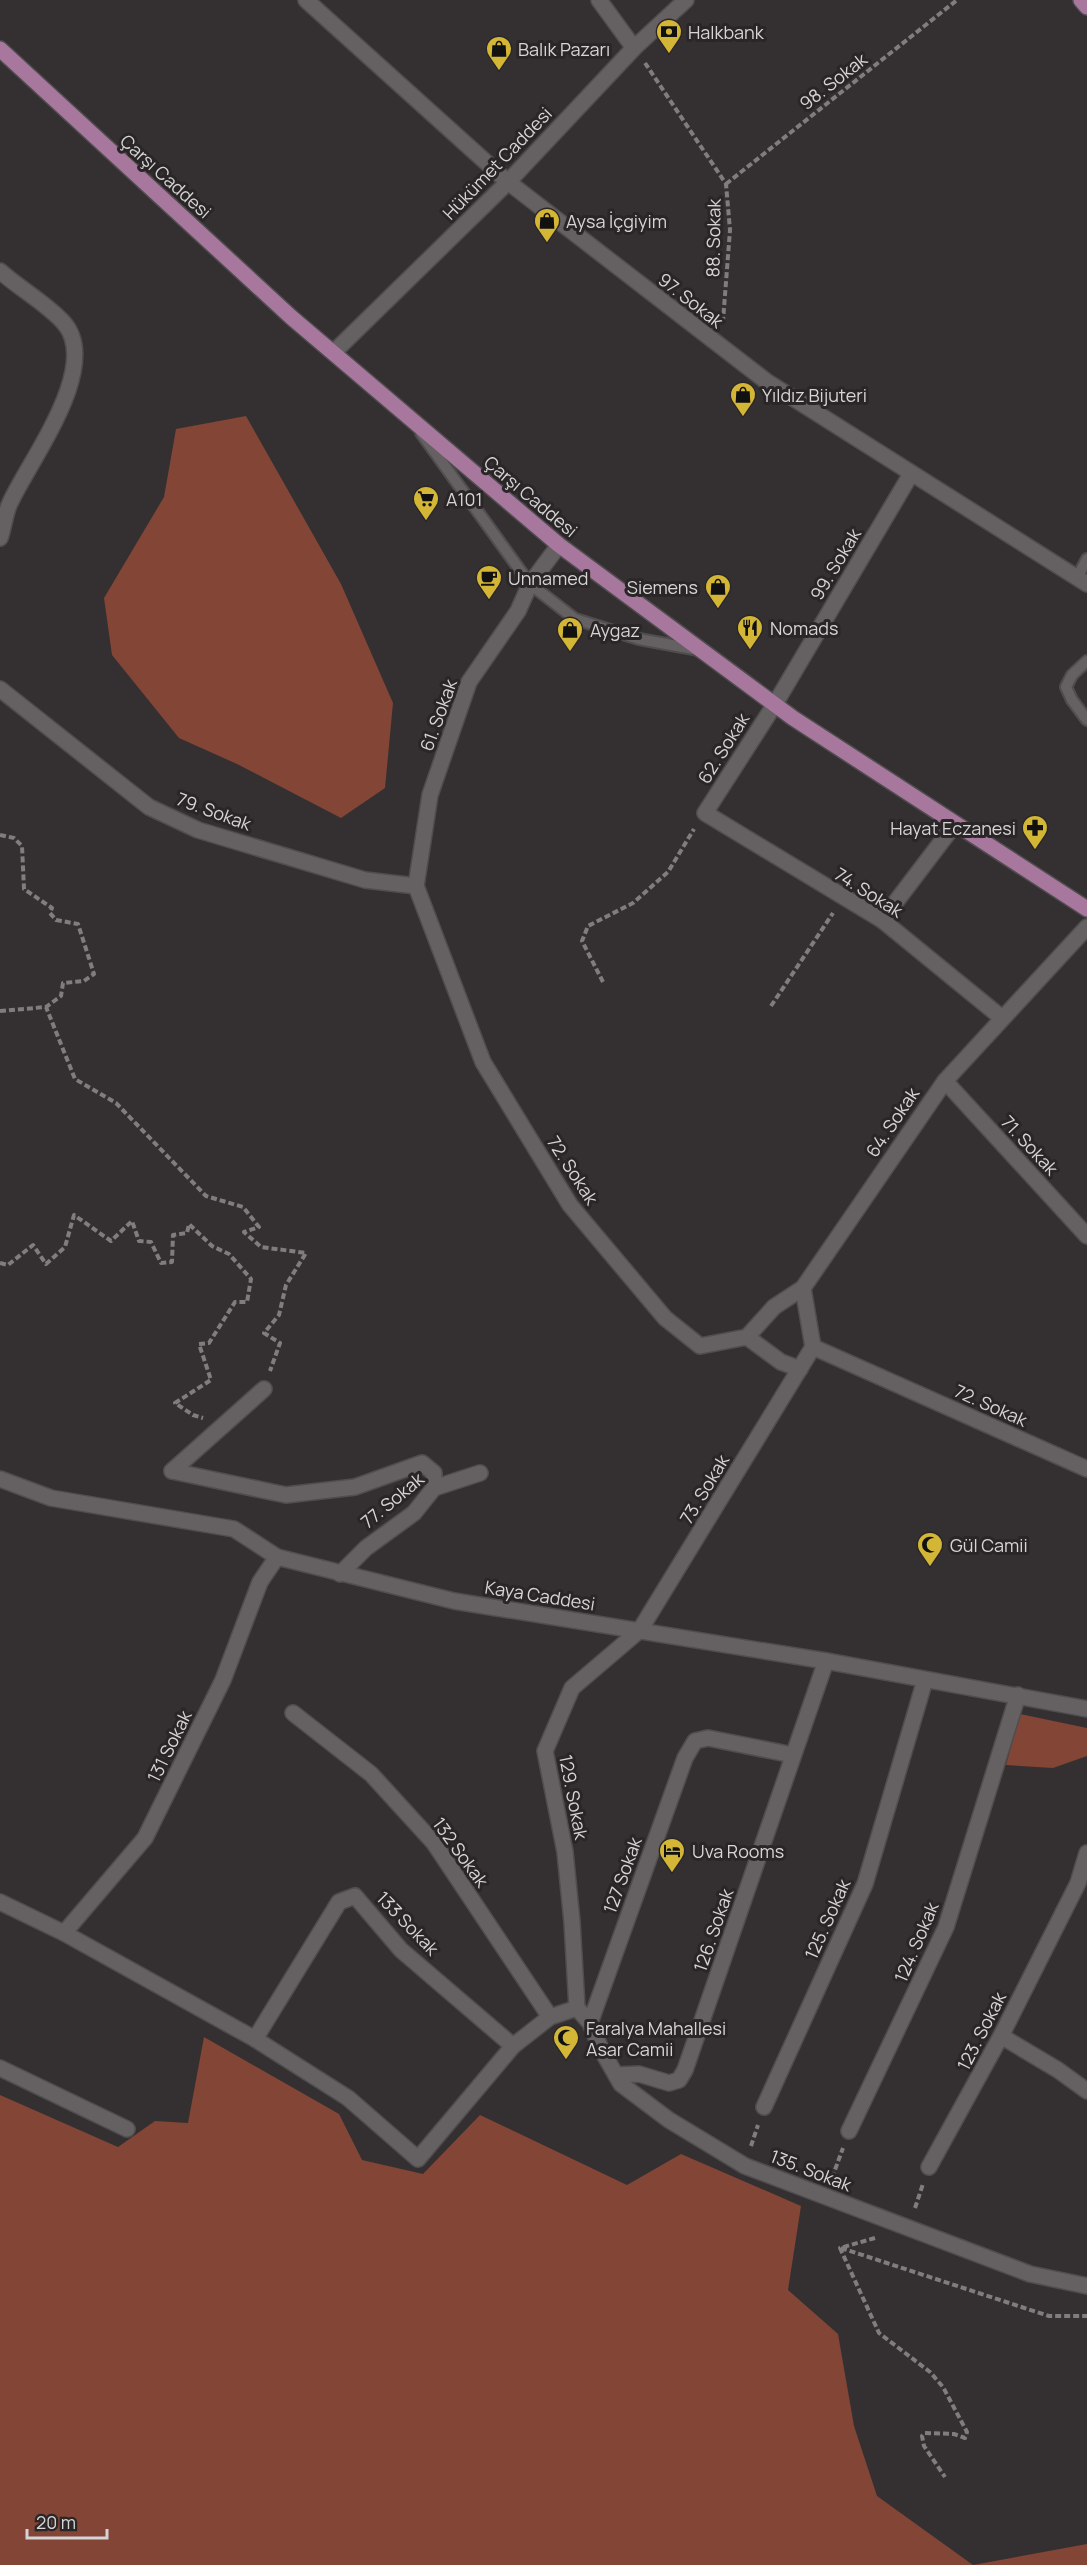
<svg xmlns="http://www.w3.org/2000/svg" width="1087" height="2565" viewBox="0 0 1087 2565" font-family="Manrope,sans-serif">
	<rect width="100%" height="100%" fill="#343031"/>
	<g fill="#824536">
		<path d="M 246,416 L 341,584 L 393,703 L 385,788 L 341,818 L 237,764 L 179,738 L 112,655 L 104,598 L 164,497 L 176,429 Z"/>
		<path d="M 1020,1714 L 1087,1728 L 1087,1756 L 1053,1768 L 1006,1765 Z"/>
		<path d="M 204,2037 L 339,2114 L 362,2160 L 423,2174 L 480,2115 L 627,2185 L 681,2154 L 801,2206 L 788,2290 L 838,2334 L 854,2426 L 877,2496 L 973,2565 L 1087,2544 L 1087,2565 L 0,2565 L 0,2095 L 118,2147 L 155,2121 L 188,2123 Z"/>
	</g>
	<g fill="none" stroke-linecap="round" stroke-linejoin="round">
		<defs>
			<g id="lane">
				<path d="M 421,433 L 530,584 L 575,619 L 639,639 L 699,650"/>
				<path d="M 1077,578 L 1087,559"/>
				<path d="M 1087,661 L 1072,675 L 1066,687 L 1072,700 L 1087,720"/>
			</g>
			<g id="street">
				<path d="M 306,0 L 508,182 L 766,381 L 1087,584"/>
				<path d="M 599,0 L 634,48"/>
				<path d="M 0,271 C 20,289 46,303 64,323 C 102,367 29,461 10,503 C 5,513 4,527 0,538"/>
				<path d="M 334,352 L 508,182 L 634,48 L 686,0"/>
				<path d="M 911,474 L 775,704 L 705,813 L 882,920 L 1002,1018"/>
				<path d="M 559,545 L 530,584 L 518,611 L 469,682 L 430,795 L 416,886 L 483,1062 L 570,1205 L 665,1318 L 700,1346 L 747,1337 L 781,1362 L 800,1369"/>
				<path d="M 0,689 L 149,807 L 198,830 L 365,880 L 416,886"/>
				<path d="M 882,920 L 955,824"/>
				<path d="M 945,1081 L 1087,1236"/>
				<path d="M 747,1337 L 774,1307 L 803,1288"/>
				<path d="M 813,1347 L 1087,1469"/>
				<path d="M 172,1471 L 286,1495 L 355,1487 L 422,1463 L 434,1473 L 434,1488"/>
				<path d="M 172,1471 L 264,1389"/>
				<path d="M 340,1574 L 366,1548 L 414,1513 L 434,1488 L 480,1473"/>
				<path d="M 293,1713 L 371,1774 L 434,1843 L 550,2017 L 577,2008"/>
				<path d="M 0,1902 L 64,1933 L 255,2039 L 348,2098 L 418,2159 L 513,2046"/>
				<path d="M 64,1933 L 145,1838 L 223,1680 L 260,1582 L 277,1557"/>
				<path d="M 577,2008 L 572,1922 L 565,1852 L 545,1751 L 572,1688 L 640,1630 L 813,1347 L 803,1288 L 945,1081 L 1087,927"/>
				<path d="M 577,2008 L 590,2023 L 601,2049 L 621,2084 L 669,2120 L 745,2166 L 1030,2274 L 1087,2286"/>
				<path d="M 590,2023 L 685,1758 L 695,1741 L 708,1738 L 793,1755"/>
				<path d="M 1001,2036 L 1058,2070 L 1087,2091"/>
				<path d="M 255,2039 L 339,1902 L 355,1896 L 401,1950 L 513,2046 L 550,2017"/>
				<path d="M 0,2068 L 127,2129"/>
				<path d="M 616,2075 L 639,2074 L 669,2083 L 679,2080 L 685,2070 L 826,1661"/>
				<path d="M 764,2107 L 865,1884 L 925,1680"/>
				<path d="M 849,2131 L 946,1927 L 1018,1695"/>
				<path d="M 929,2167 L 1001,2036 L 1078,1883 L 1087,1853"/>
			</g>
			<path id="secondary" d="M 0,1479 L 51,1498 L 234,1529 L 277,1557 L 454,1601 L 826,1661 L 1087,1709"/>
			<g id="primary">
				<path d="M 1081,0 L 1087,7"/>
				<path d="M 0,49 L 291,317 L 559,545 L 793,718 L 1087,909"/>
			</g>
		</defs>
		<use href="#lane" stroke="#4f4d4e" stroke-width="14"/>
		<use href="#street" stroke="#4f4d4e" stroke-width="18"/>
		<use href="#secondary" stroke="#4f4d4e" stroke-width="18"/>
		<use href="#primary" stroke="#4f4d4e" stroke-width="18"/>
		<g stroke="#817d7e" stroke-width="4" stroke-dasharray="6 3" stroke-linecap="butt">
			<path d="M 645,63 L 726,184 L 730,230 L 723,321"/>
			<path d="M 726,184 L 957,0"/>
			<path d="M 0,835 L 14,838 L 22,846 L 24,889 L 52,908 L 50,913 L 56,920 L 78,924 L 94,974 L 84,981 L 63,983 L 61,996 L 46,1007"/>
			<path d="M 603,982 L 582,941 L 588,926 L 633,903 L 668,872 L 694,829"/>
			<path d="M 771,1006 L 833,913"/>
			<path d="M 0,1011 L 46,1007 L 75,1079 L 116,1103 L 206,1196 L 243,1207 L 259,1227 L 244,1232 L 261,1247 L 306,1253 L 286,1285 L 279,1315 L 264,1333 L 280,1343 L 270,1371"/>
			<path d="M 0,1263 L 8,1265 L 33,1245 L 46,1264 L 65,1247 L 74,1215 L 111,1241 L 132,1221 L 139,1241 L 151,1242 L 161,1263 L 172,1262 L 173,1235 L 187,1233 L 189,1224 L 212,1246 L 229,1254 L 251,1279 L 247,1302 L 235,1302 L 209,1343 L 199,1344 L 211,1380 L 175,1403 L 193,1415 L 203,1418"/>
			<path d="M 751,2146 L 758,2125"/>
			<path d="M 832,2178 L 843,2148"/>
			<path d="M 915,2208 L 923,2184"/>
			<path d="M 875,2238 L 840,2248 L 879,2333 L 930,2372 L 943,2387 L 967,2432 L 965,2438 L 954,2434 L 925,2433 L 922,2436 L 924,2446 L 945,2477"/>
			<path d="M 841,2248 L 1049,2316 L 1087,2316"/>
		</g>
		<use href="#lane" stroke="#656162" stroke-width="10"/>
		<use href="#street" stroke="#656162" stroke-width="15"/>
		<use href="#secondary" stroke="#656162" stroke-width="15"/>
		<use href="#primary" stroke="#a8779d" stroke-width="15"/>
	</g>
	<defs>
		<symbol id="bank-pin" viewBox="-11 -11 22 30"><path d="M0 17L-7.5 6A9.5 9.5 0 1 1 7.5 6Z" fill="#d3b635" stroke="#2a2628"/><path d="M-6-4H6V4H-6ZM0-2.3a2.3 2.3 0 1 0 0 4.6a2.3 2.3 0 1 0 0-4.6Z" fill="#111"/></symbol>
		<symbol id="shop-pin" viewBox="-11 -11 22 30"><path d="M0 17L-7.5 6A9.5 9.5 0 1 1 7.5 6Z" fill="#d3b635" stroke="#2a2628"/><path d="M-5-2.5h2.3a2.7 3.5 0 0 1 5.4 0H5L5.5 6h-11ZM-1.5-2.5h3a1.5 2.3 0 0 0-3 0Z" fill="#111"/></symbol>
		<symbol id="supermarket-pin" viewBox="-11 -11 22 30"><path d="M0 17L-7.5 6A9.5 9.5 0 1 1 7.5 6Z" fill="#d3b635" stroke="#2a2628"/><path d="M-6-5.5h2.5l.6 2H6L4.5 2H-2.5L-4.4-4H-6ZM-1.5 3.2a1.3 1.3 0 1 0 .1 0ZM3 3.2a1.3 1.3 0 1 0 .1 0Z" fill="#111"/></symbol>
		<symbol id="cafe-pin" viewBox="-11 -11 22 30"><path d="M0 17L-7.5 6A9.5 9.5 0 1 1 7.5 6Z" fill="#d3b635" stroke="#2a2628"/><path d="M-5.5-4.5H6V0H3Q3 3.5 0 3.5H-2.5Q-5.5 3.5-5.5 0ZM3-3.2v2h1.7v-2ZM-6 4.5H4V6H-6Z" fill="#111"/></symbol>
		<symbol id="restaurant-pin" viewBox="-11 -11 22 30"><path d="M0 17L-7.5 6A9.5 9.5 0 1 1 7.5 6Z" fill="#d3b635" stroke="#2a2628"/><path d="M-5-6h1v4h1v-4h1v4h1v-4h1v5L-1.5 .5V6h-2V.5L-5-1ZM5-6V6H3V1.5H1.5Q1.5-4 5-6Z" fill="#111"/></symbol>
		<symbol id="pharmacy-pin" viewBox="-11 -11 22 30"><path d="M0 17L-7.5 6A9.5 9.5 0 1 1 7.5 6Z" fill="#d3b635" stroke="#2a2628"/><path d="M-2-6h4v4h4v4h-4v4h-4v-4h-4v-4h4Z" fill="#111"/></symbol>
		<symbol id="mosque-pin" viewBox="-11 -11 22 30"><path d="M0 17L-7.5 6A9.5 9.5 0 1 1 7.5 6Z" fill="#d3b635" stroke="#2a2628"/><path d="M3.5-4.9A6 6 0 1 0 3.5 4.9A5 5 0 1 1 3.5-4.9Z" fill="#111"/></symbol>
		<symbol id="hotel-pin" viewBox="-11 -11 22 30"><path d="M0 17L-7.5 6A9.5 9.5 0 1 1 7.5 6Z" fill="#d3b635" stroke="#2a2628"/><path d="M-6-4.5h1.5V1H6V5H4.5V3h-9V5H-6ZM-4 0a1.8 1.8 0 1 1 3.6 0ZM.5 0V-2.5h3Q6-2.5 6 0Z" fill="#111"/></symbol>
	</defs>
	<g fill-rule="evenodd">
		<use href="#bank-pin" x="654" y="17" width="30" height="40"/>
		<use href="#shop-pin" x="484" y="34" width="30" height="40"/>
		<use href="#shop-pin" x="532" y="206" width="30" height="40"/>
		<use href="#shop-pin" x="728" y="380" width="30" height="40"/>
		<use href="#supermarket-pin" x="411" y="484" width="30" height="40"/>
		<use href="#cafe-pin" x="474" y="563" width="30" height="40"/>
		<use href="#shop-pin" x="703" y="572" width="30" height="40"/>
		<use href="#restaurant-pin" x="735" y="613" width="30" height="40"/>
		<use href="#shop-pin" x="555" y="615" width="30" height="40"/>
		<use href="#pharmacy-pin" x="1020" y="813" width="30" height="40"/>
		<use href="#mosque-pin" x="915" y="1530" width="30" height="40"/>
		<use href="#hotel-pin" x="657" y="1836" width="30" height="40"/>
		<use href="#mosque-pin" x="551" y="2023" width="30" height="40"/>
	</g>
	<g text-anchor="middle" dominant-baseline="central" stroke-width="6" stroke-linejoin="round" paint-order="stroke">
		<g font-size="18" fill="#d6d4d5" stroke="#2a2628" text-anchor="start">
			<text x="688" y="32">Halkbank</text>
			<text x="518" y="49">Balık Pazarı</text>
			<text x="566" y="221">Aysa İçgiyim</text>
			<text x="762" y="395">Yıldız Bijuteri</text>
			<text x="446" y="499">A101</text>
			<text x="508" y="578">Unnamed</text>
			<text x="698" y="587" text-anchor="end">Siemens</text>
			<text x="770" y="628">Nomads</text>
			<text x="590" y="630">Aygaz</text>
			<text x="1016" y="828" text-anchor="end">Hayat Eczanesi</text>
			<text x="950" y="1545">Gül Camii</text>
			<text x="692" y="1851">Uva Rooms</text>
			<text x="586" y="2028">Faralya Mahallesi<tspan x="586" dy="21">Asar Camii</tspan></text>
		</g>
		<g font-size="18" fill="#d6d4d5" stroke="#2a2628">
			<text transform="translate(833 81) rotate(-38)">98. Sokak</text>
			<text transform="translate(497 163) rotate(-46)">Hükümet Caddesi</text>
			<text transform="translate(166 176) rotate(42)">Çarşı Caddesi</text>
			<text transform="translate(713 238) rotate(-89)">88. Sokak</text>
			<text transform="translate(691 300) rotate(38)">97. Sokak</text>
			<text transform="translate(531 496) rotate(40)">Çarşı Caddesi</text>
			<text transform="translate(835 564) rotate(-59)">99. Sokak</text>
			<text transform="translate(438 715) rotate(-70)">61. Sokak</text>
			<text transform="translate(723 748) rotate(-58)">62. Sokak</text>
			<text transform="translate(214 811) rotate(20)">79. Sokak</text>
			<text transform="translate(869 892) rotate(32)">74. Sokak</text>
			<text transform="translate(892 1122) rotate(-56)">64. Sokak</text>
			<text transform="translate(1030 1145) rotate(47)">71. Sokak</text>
			<text transform="translate(573 1170) rotate(57)">72. Sokak</text>
			<text transform="translate(991 1405) rotate(24)">72. Sokak</text>
			<text transform="translate(704 1489) rotate(-59)">73. Sokak</text>
			<text transform="translate(392 1500) rotate(-40)">77. Sokak</text>
			<text transform="translate(540 1595) rotate(9)">Kaya Caddesi</text>
			<text transform="translate(169 1746) rotate(-64)">131 Sokak</text>
			<text transform="translate(574 1797) rotate(79)">129. Sokak</text>
			<text transform="translate(461 1852) rotate(54)">132 Sokak</text>
			<text transform="translate(622 1875) rotate(-70)">127 Sokak</text>
			<text transform="translate(827 1919) rotate(-66)">125. Sokak</text>
			<text transform="translate(408 1923) rotate(46)">133 Sokak</text>
			<text transform="translate(713 1930) rotate(-71)">126. Sokak</text>
			<text transform="translate(916 1942) rotate(-67)">124. Sokak</text>
			<text transform="translate(981 2031) rotate(-63)">123. Sokak</text>
			<text transform="translate(811 2170) rotate(21)">135. Sokak</text>
		</g>
	</g>
	<path d="M27 2529v9h80v-9" fill="none" stroke="#d6d4d5" stroke-width="3"/>
	<text x="36" y="2529" font-size="18" fill="#d6d4d5" stroke="#2a2628" stroke-width="4.5" paint-order="stroke">20 m</text>
</svg>
